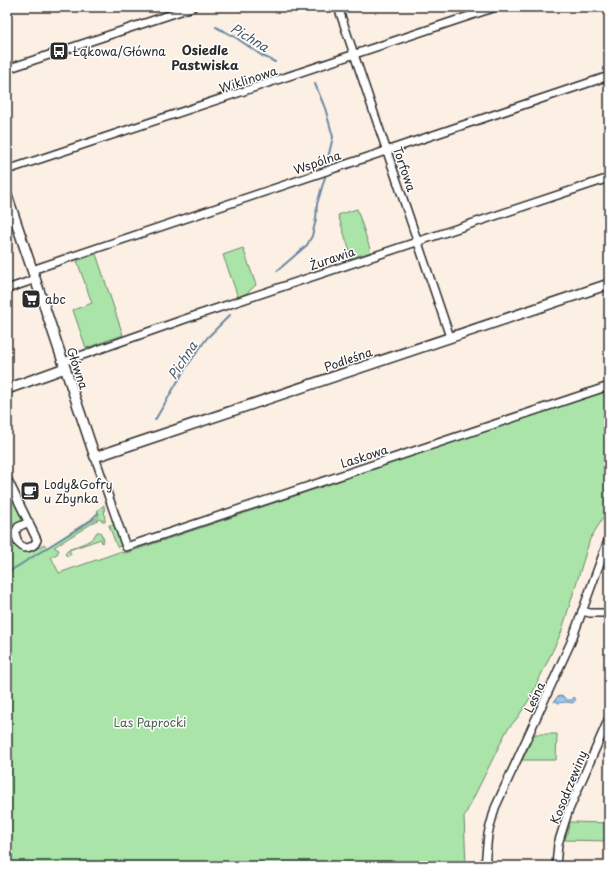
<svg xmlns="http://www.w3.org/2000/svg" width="616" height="873" viewBox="0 0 616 873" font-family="'Playpen Sans',sans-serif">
	<rect width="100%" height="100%" fill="#fcefe3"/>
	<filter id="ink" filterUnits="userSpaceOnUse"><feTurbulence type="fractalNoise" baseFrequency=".025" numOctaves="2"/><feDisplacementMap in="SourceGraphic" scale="8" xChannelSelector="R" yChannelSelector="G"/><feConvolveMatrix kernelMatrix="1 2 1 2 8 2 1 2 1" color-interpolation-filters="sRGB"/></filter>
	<g filter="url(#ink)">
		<g fill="#aae4a9" stroke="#6a886a">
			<path d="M 357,209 L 371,252 L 352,258 L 338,215 Z"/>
			<path d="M 243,248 L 256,285 L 247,293 L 238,297 L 223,255 Z"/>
			<path d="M 96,254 L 123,335 L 86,348 L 73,310 L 92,303 L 77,261 Z"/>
			<path d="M 609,390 L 609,508 L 590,539 L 561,633 L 530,698 L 518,717 L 507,730 L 464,817 L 466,866 L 7,866 L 7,486 L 23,519 L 21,523 L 13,530 C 11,539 18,554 30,551 C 35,550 40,547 44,544 L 47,548 L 98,517 L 99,513 L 97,511 L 104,505 L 105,522 L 99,519 L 54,547 L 59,550 L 57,554 L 51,557 L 59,573 L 119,552 L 126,553 Z"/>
			<path d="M 109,525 L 113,525 L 116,528 L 121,546 L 117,547 Z"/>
			<path d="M 97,532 L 100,532 L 104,540 L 102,543 L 101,539 L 69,550 L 71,554 L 67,556 L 65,554 C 72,543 90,547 97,532 Z"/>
			<path d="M 535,734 L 557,734 L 556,760 L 522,760 Z"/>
			<path d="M 570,822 L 609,823 L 609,841 L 565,840 Z"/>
		</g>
		<path fill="#96c8f3" stroke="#6b89a3" d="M 560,696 L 564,697 L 566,700 L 572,700 L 574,697 L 576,699 L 573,703 L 566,702 L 558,703 L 556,701 L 554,702 L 557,697 Z"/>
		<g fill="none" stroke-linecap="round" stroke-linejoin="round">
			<g stroke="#6b89a3" stroke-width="2">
				<path d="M 216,27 L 235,37 L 261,55 L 275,62"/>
				<path d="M 315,84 L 325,108 L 333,137 L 326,166"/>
				<path d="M 277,271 L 307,245 L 312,236 L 316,219 L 317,204 L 325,177"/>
				<path d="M 155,420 L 185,369 L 207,338 L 230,315"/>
				<path d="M 7,573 L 91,520 L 98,513"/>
			</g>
			<defs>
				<g id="minor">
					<path d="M 338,7 L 450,337"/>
					<path d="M 7,69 L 193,7"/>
					<path d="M 7,170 L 496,7"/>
					<path d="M 32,270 L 609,76"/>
					<path d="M 7,289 L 36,279"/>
					<path d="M 63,362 L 185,319 L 609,178"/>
					<path d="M 95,457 L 126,547 L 609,386"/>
					<path d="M 7,478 L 37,540 C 35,546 30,548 24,548 L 18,543 L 15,533 L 18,527 L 29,522"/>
					<path d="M 582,611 L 590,613 L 609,613"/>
					<path d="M 485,866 L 488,834 L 495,808 L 571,642 L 609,538"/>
					<path d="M 556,866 L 558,844 L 568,812 L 609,718"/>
				</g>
				<g id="tertiary">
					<path d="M 7,195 L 95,457 L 609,284"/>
					<path d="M 7,389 L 65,368"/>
				</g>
			</defs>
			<use href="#minor" stroke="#2b2b2b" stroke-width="10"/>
			<use href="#tertiary" stroke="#2b2b2b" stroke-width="12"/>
			<use href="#minor" stroke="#fff" stroke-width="7"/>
			<use href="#tertiary" stroke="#fff" stroke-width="9"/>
		</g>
	</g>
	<defs>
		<symbol id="bus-square" viewBox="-11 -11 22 22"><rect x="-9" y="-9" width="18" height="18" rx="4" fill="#2b2b2b" stroke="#fff"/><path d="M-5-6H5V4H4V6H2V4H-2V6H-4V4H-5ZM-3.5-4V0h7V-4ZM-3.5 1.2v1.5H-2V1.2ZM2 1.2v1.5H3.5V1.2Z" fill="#fff"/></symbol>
		<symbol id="supermarket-square" viewBox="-11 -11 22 22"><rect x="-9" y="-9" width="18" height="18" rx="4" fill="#2b2b2b" stroke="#fff"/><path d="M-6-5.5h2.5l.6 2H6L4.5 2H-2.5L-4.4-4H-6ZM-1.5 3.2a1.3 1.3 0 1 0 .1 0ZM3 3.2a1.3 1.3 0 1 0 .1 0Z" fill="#fff"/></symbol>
		<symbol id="cafe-square" viewBox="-11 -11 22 22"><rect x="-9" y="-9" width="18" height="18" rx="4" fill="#2b2b2b" stroke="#fff"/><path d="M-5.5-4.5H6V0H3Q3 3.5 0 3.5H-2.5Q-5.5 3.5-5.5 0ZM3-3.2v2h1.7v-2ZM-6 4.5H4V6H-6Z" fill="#fff"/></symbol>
	</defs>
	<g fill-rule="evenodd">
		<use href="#bus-square" x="48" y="40" width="22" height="22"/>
		<use href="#supermarket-square" x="20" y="288" width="22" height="22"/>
		<use href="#cafe-square" x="19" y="480" width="22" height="22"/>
	</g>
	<g text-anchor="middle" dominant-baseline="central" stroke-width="3" stroke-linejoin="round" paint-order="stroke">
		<g font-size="12" fill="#2b2b2b" stroke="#fff" text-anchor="start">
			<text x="73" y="51">Łąkowa/Główna</text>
			<text x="45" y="299">abc</text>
			<text x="44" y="484">Lody&amp;Gofry<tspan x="44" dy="14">u Zbynka</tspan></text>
		</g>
		<g font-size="12" fill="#2b2b2b" stroke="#fff">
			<text transform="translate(248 79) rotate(-18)">Wiklinowa</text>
			<text transform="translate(317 162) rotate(-19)">Wspólna</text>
			<text transform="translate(405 169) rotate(71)">Torfowa</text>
			<text transform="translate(332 258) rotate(-19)">Żurawia</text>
			<text transform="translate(348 359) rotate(-19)">Podleśna</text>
			<text transform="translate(78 368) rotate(72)">Główna</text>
			<text transform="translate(364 456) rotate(-18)">Laskowa</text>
			<text transform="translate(534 697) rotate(-65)">Leśna</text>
			<text transform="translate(568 787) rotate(-68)">Kosodrzewiny</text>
		</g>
		<g font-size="12" fill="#516251" stroke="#fff">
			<text x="150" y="722">Las Paprocki</text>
		</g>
		<g font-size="13" font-style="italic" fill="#4b5a67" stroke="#fff">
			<text transform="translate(250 37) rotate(31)">Pichna</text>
			<text transform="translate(182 360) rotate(-57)">Pichna</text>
		</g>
		<g font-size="13" font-weight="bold" fill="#2b2b2b" stroke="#fff">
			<text x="205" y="49">Osiedle<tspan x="205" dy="15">Pastwiska</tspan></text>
		</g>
	</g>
	<rect width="616" height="873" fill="none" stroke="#fff" stroke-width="24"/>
	<rect x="12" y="12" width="592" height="849" fill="none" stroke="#2b2b2b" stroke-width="1.5" filter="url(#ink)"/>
</svg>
